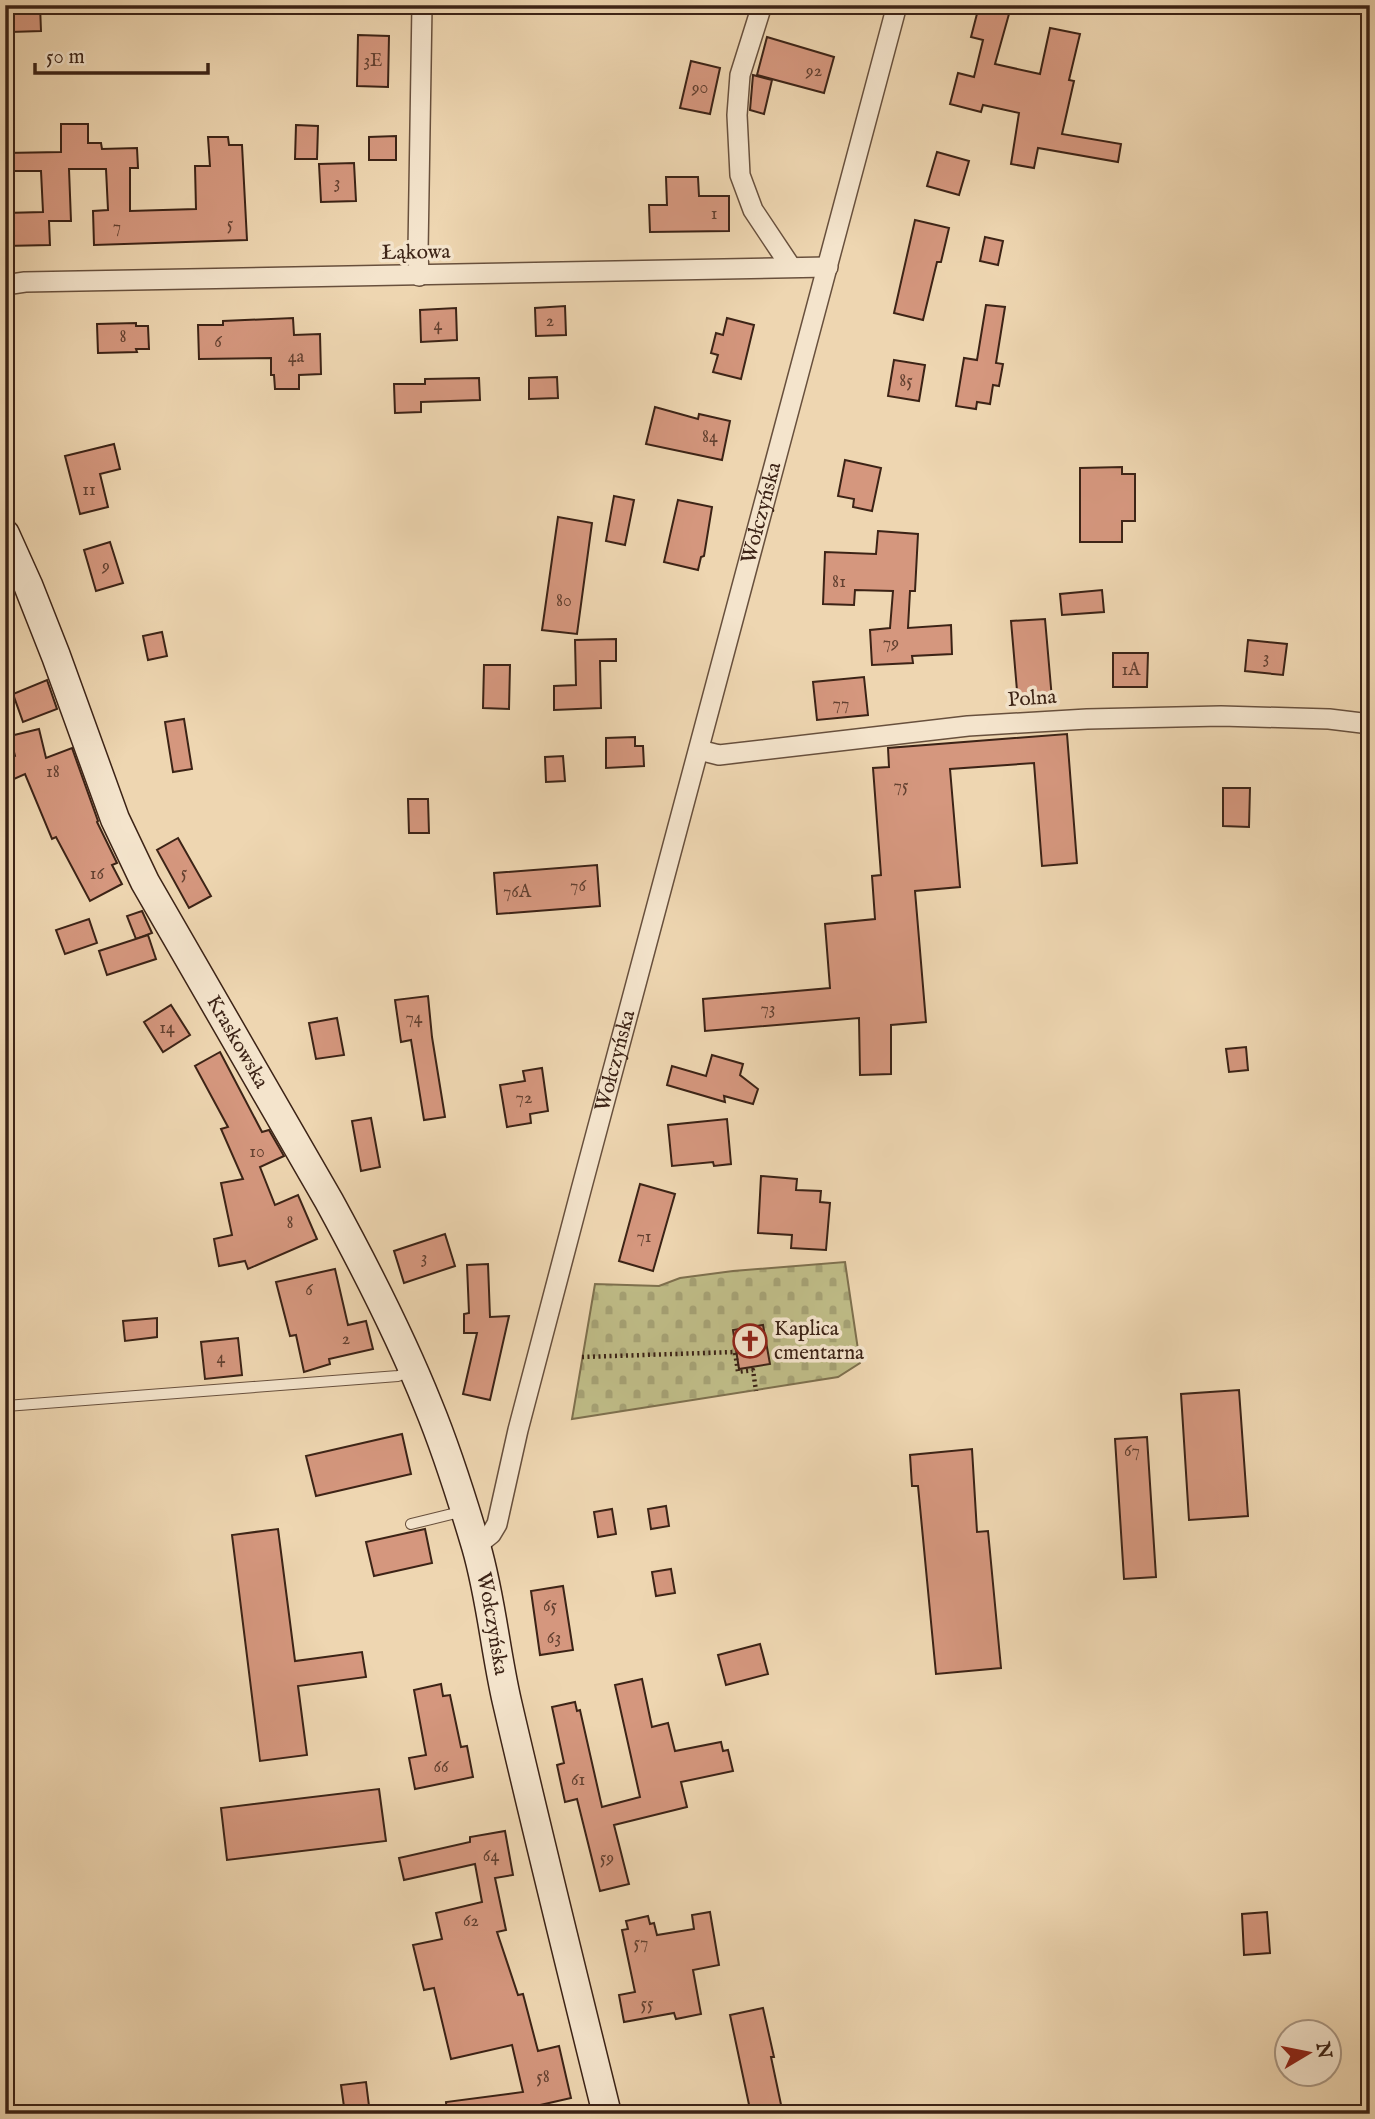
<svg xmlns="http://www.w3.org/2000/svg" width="1375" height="2119" viewBox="0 0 1375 2119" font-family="'IM FELL English',serif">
	<defs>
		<pattern id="cemetery-stones" width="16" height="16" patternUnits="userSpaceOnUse" patternTransform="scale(1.75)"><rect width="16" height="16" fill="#bfbc87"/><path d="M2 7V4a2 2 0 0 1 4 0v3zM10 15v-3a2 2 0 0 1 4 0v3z" fill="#a5a174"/></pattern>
	</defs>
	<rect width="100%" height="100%" fill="#eed6b1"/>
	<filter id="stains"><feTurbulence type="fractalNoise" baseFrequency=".00286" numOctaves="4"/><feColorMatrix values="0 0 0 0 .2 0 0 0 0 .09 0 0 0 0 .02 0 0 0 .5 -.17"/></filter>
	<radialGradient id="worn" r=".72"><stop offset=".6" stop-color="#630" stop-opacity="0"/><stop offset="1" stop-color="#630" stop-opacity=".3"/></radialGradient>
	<path fill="url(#cemetery-stones)" stroke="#7e704e" stroke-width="2" d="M 845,1262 L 860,1363 L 838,1377 L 572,1419 L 595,1284 L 659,1286 L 680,1278 L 733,1271 Z"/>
	<g fill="#d5977e" stroke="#3c2316" stroke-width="2">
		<path d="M 10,5 L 40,5 L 41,31 L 11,32 Z"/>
		<path d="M 979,6 L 1009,14 L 995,64 L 1040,74 L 1050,28 L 1080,34 L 1069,80 L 1074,81 L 1062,134 L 1121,144 L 1118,162 L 1038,148 L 1034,168 L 1011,164 L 1019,113 L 983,105 L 981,112 L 950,104 L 958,73 L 974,77 L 983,40 L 971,37 Z"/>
		<path d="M 358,35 L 389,36 L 388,87 L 357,86 Z"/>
		<path d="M 767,37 L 834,57 L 824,93 L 757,75 Z"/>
		<path d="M 691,61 L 720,68 L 710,114 L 680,108 Z"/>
		<path d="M 753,75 L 772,80 L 764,114 L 750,110 Z"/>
		<path d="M 61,124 L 88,124 L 88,143 L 101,143 L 102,149 L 137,148 L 138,168 L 130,168 L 130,211 L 196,209 L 195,166 L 210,166 L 208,137 L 228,137 L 229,145 L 242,145 L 247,240 L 94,245 L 93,211 L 108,210 L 106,169 L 69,169 L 71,221 L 49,221 L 50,245 L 5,246 L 5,213 L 43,212 L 41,171 L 5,171 L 5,153 L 61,152 Z"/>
		<path d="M 296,125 L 318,126 L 317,159 L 295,159 Z"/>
		<path d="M 396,136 L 396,160 L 369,160 L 369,137 Z"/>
		<path d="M 937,152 L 969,161 L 959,195 L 927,186 Z"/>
		<path d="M 354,163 L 356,201 L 321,202 L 319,164 Z"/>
		<path d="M 666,177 L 698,177 L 699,196 L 729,196 L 729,231 L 650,232 L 649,205 L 667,205 Z"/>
		<path d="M 915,220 L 949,228 L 941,262 L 937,262 L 923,320 L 894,313 Z"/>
		<path d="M 985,237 L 1003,241 L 998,265 L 980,261 Z"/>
		<path d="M 986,305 L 1005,307 L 996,363 L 1003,364 L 999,386 L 993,385 L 990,404 L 977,402 L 976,409 L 956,406 L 964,358 L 977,360 Z"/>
		<path d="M 565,306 L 566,335 L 536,336 L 535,308 Z"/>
		<path d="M 456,308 L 457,340 L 421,342 L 420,310 Z"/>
		<path d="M 293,318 L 294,335 L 320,334 L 321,374 L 299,375 L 299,389 L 275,389 L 274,375 L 271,375 L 271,358 L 199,359 L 198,325 L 223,325 L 223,321 Z"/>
		<path d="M 727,318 L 754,325 L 741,379 L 713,372 L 718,355 L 711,353 L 716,333 L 723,335 Z"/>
		<path d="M 136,323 L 136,326 L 148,326 L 149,349 L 136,349 L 137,352 L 98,353 L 97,324 Z"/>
		<path d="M 894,360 L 925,365 L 919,401 L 888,396 Z"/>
		<path d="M 557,377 L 558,398 L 529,399 L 529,378 Z"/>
		<path d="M 479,378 L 480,400 L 421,402 L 421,412 L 395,413 L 394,384 L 425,384 L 425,379 Z"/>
		<path d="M 655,407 L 698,419 L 699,414 L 730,421 L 722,460 L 646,444 Z"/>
		<path d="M 114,444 L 120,469 L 100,474 L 108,507 L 80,514 L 65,456 Z"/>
		<path d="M 845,460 L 881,468 L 872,511 L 853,507 L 854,499 L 838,496 Z"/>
		<path d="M 1122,467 L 1122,474 L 1135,474 L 1135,521 L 1122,521 L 1122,542 L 1080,542 L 1080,468 Z"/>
		<path d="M 614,496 L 634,500 L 625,545 L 606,541 Z"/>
		<path d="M 678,500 L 712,507 L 704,556 L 701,557 L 698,570 L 664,562 Z"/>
		<path d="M 558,517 L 592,523 L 577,634 L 542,630 Z"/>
		<path d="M 878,531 L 918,534 L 915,591 L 910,591 L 908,628 L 951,625 L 952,654 L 912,656 L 913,663 L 872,665 L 870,630 L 890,628 L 893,591 L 855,590 L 854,605 L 823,604 L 825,552 L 876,554 Z"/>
		<path d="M 110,542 L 123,583 L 96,591 L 84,550 Z"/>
		<path d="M 1102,590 L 1104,612 L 1062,615 L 1060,594 Z"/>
		<path d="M 1045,619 L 1052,699 L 1018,702 L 1011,621 Z"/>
		<path d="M 162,632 L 167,656 L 148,660 L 143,636 Z"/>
		<path d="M 616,639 L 616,661 L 600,661 L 601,708 L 554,710 L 554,686 L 576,685 L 575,640 Z"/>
		<path d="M 1248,640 L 1287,644 L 1283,675 L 1245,671 Z"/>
		<path d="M 1113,653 L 1148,653 L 1147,687 L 1113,687 Z"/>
		<path d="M 484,665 L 510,665 L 509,709 L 483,708 Z"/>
		<path d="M 864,677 L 868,715 L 817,720 L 813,682 Z"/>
		<path d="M 47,680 L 57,709 L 23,722 L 13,694 Z"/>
		<path d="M 184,719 L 192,769 L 173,772 L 165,722 Z"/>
		<path d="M 39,729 L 46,758 L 72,748 L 98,821 L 97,822 L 117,863 L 112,865 L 122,884 L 90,901 L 56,837 L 52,839 L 25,774 L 5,783 L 5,760 L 15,756 L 10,736 Z"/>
		<path d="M 1067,734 L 1077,863 L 1042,866 L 1034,763 L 950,769 L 960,887 L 915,891 L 926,1022 L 891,1025 L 891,1074 L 860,1075 L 859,1018 L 705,1031 L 703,999 L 830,988 L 825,924 L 875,919 L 872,876 L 881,875 L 873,768 L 889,767 L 888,748 Z"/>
		<path d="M 635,737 L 635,746 L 643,746 L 644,766 L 606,768 L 606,738 Z"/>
		<path d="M 563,756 L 565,781 L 546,782 L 545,757 Z"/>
		<path d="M 1223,788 L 1250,788 L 1249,827 L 1223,826 Z"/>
		<path d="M 408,799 L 428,799 L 429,833 L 409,833 Z"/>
		<path d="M 178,838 L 211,896 L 189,908 L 157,850 Z"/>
		<path d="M 597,865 L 600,906 L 497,914 L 494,873 Z"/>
		<path d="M 142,911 L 152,933 L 136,939 L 127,916 Z"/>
		<path d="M 89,919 L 97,943 L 65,954 L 56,930 Z"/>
		<path d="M 148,935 L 156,959 L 107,975 L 99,951 Z"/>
		<path d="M 428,996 L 432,1037 L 445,1117 L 424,1120 L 411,1040 L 401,1042 L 395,1000 Z"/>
		<path d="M 171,1005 L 190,1035 L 163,1052 L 144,1022 Z"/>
		<path d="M 337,1018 L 344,1055 L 316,1059 L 309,1023 Z"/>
		<path d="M 1246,1047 L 1248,1070 L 1229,1072 L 1226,1049 Z"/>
		<path d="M 220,1052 L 262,1132 L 269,1130 L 284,1156 L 260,1167 L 275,1205 L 298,1195 L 317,1239 L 248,1269 L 245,1261 L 219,1266 L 214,1239 L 232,1235 L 221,1183 L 243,1179 L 221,1129 L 228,1127 L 195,1066 Z"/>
		<path d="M 712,1055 L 743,1064 L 740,1075 L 758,1089 L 753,1104 L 724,1096 L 725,1102 L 667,1085 L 672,1066 L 706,1076 Z"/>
		<path d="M 542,1068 L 548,1111 L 530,1114 L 531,1123 L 507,1127 L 500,1085 L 525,1081 L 523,1071 Z"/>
		<path d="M 371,1118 L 380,1167 L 361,1171 L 352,1121 Z"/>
		<path d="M 727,1119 L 731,1164 L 714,1166 L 713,1162 L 672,1166 L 668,1125 Z"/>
		<path d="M 761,1176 L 797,1179 L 796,1190 L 821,1191 L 820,1202 L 830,1203 L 826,1250 L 791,1248 L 792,1235 L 758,1233 Z"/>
		<path d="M 640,1184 L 675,1194 L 653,1271 L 619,1261 Z"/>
		<path d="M 445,1234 L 455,1266 L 404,1283 L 394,1251 Z"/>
		<path d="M 488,1264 L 490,1317 L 509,1316 L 490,1400 L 463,1394 L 477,1333 L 464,1333 L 464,1314 L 469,1313 L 467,1265 Z"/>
		<path d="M 335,1269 L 348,1325 L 366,1321 L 373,1349 L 329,1359 L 330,1364 L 304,1372 L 296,1335 L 290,1336 L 276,1282 Z"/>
		<path d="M 157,1318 L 157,1337 L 125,1341 L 123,1321 Z"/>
		<path d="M 763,1325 L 770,1364 L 739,1369 L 733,1330 Z"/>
		<path d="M 238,1338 L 242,1375 L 205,1379 L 201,1342 Z"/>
		<path d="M 1239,1390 L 1248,1516 L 1189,1520 L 1181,1394 Z"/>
		<path d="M 402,1434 L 411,1474 L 316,1496 L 306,1456 Z"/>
		<path d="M 1147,1437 L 1156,1577 L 1124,1579 L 1115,1439 Z"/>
		<path d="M 972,1449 L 977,1532 L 988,1531 L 1001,1668 L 936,1674 L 918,1486 L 912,1486 L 910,1455 Z"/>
		<path d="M 666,1506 L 669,1526 L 651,1529 L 648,1509 Z"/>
		<path d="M 612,1509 L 616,1534 L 598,1537 L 594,1512 Z"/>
		<path d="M 278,1529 L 295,1661 L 362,1652 L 366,1677 L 298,1686 L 307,1755 L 260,1761 L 232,1535 Z"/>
		<path d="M 425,1529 L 432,1563 L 374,1576 L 366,1542 Z"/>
		<path d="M 671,1569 L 675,1593 L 656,1596 L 652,1572 Z"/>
		<path d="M 563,1586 L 573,1650 L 540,1655 L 531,1591 Z"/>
		<path d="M 760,1644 L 768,1674 L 726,1685 L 718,1655 Z"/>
		<path d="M 642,1679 L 652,1727 L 668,1723 L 675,1751 L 721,1742 L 723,1751 L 728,1750 L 733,1771 L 681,1782 L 687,1807 L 614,1825 L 629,1884 L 600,1891 L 577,1799 L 565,1802 L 557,1765 L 564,1763 L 552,1707 L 575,1702 L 577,1711 L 580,1710 L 602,1807 L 640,1797 L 615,1685 Z"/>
		<path d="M 441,1684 L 443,1696 L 450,1695 L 461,1747 L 467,1746 L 473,1777 L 415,1789 L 409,1758 L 426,1755 L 414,1690 Z"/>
		<path d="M 379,1789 L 386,1841 L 227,1860 L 221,1808 Z"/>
		<path d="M 505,1831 L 513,1875 L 495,1878 L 506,1930 L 497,1932 L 518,1995 L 523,1994 L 538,2051 L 559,2046 L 571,2098 L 501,2114 L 447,2114 L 446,2102 L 523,2092 L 512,2045 L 451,2059 L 434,1988 L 424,1990 L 413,1945 L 442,1939 L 436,1913 L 482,1902 L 475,1864 L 404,1880 L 399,1858 L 470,1842 L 470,1837 Z"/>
		<path d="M 710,1912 L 719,1965 L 693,1970 L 701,2014 L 676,2019 L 674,2013 L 624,2022 L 619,1995 L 635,1992 L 622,1930 L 628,1929 L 626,1921 L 648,1916 L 650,1924 L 654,1923 L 657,1935 L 694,1929 L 692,1915 Z"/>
		<path d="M 1267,1912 L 1270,1953 L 1244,1955 L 1242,1914 Z"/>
		<path d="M 763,2008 L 774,2057 L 771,2057 L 783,2114 L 751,2114 L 730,2015 Z"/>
		<path d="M 366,2082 L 370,2114 L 345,2114 L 341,2085 Z"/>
	</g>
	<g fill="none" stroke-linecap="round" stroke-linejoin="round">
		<defs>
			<g id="lane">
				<path d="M 6,1406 L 398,1376 L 410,1371"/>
				<path d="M 411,1524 L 464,1511"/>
			</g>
			<g id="street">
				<path d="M 762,5 L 740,75 L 737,115 L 740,175 L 753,210 L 791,267"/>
				<path d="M 419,276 L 418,251 L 422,5"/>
				<path d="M 5,285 L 25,282 L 828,267"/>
				<path d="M 699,750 L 719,755 L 968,726 L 1087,719 L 1221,716 L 1329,719 L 1370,724"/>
				<path id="s1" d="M 476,1546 L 491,1534 L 497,1524 L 518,1430 L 581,1190 L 897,5"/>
			</g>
			<g id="secondary">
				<path id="s2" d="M 5,534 L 28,585 L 56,656 L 115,819 L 145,882 L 329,1201 C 365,1267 400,1335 428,1405 C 447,1451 462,1499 476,1546 C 491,1597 495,1650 507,1702 C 539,1840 573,1977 607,2114"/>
			</g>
		</defs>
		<use href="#lane" stroke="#68503d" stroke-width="12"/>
		<use href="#street" stroke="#68503d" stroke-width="22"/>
		<use href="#secondary" stroke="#3c2316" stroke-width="31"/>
		<path stroke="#3c2316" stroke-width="4.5" stroke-dasharray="2 3.5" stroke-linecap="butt" d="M 582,1357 L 735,1352 L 738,1372 L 753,1370 L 756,1391"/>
		<use href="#lane" stroke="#f4e4cc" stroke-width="10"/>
		<use href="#street" stroke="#f4e4cc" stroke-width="19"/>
		<use href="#secondary" stroke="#f4e4cc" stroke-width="28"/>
	</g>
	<defs>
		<symbol id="church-ring" viewBox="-11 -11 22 22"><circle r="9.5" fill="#f4e4cc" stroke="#8f2418" stroke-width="1.5"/><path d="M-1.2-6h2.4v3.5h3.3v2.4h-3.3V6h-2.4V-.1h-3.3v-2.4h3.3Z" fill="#8f2418"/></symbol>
	</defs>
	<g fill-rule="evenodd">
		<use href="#church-ring" x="731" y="1322" width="38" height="38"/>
	</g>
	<g text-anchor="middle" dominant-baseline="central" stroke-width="7" stroke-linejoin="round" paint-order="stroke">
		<g font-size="18" fill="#624030">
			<text x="373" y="61">3E</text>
			<text x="814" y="71">92</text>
			<text x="700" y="88">90</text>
			<text x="337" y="183">3</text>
			<text x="714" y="214">1</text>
			<text x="230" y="224">5</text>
			<text x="117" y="227">7</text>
			<text x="550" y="321">2</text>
			<text x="438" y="325">4</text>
			<text x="123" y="337">8</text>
			<text x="218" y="342">6</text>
			<text x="296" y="357">4a</text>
			<text x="906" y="381">85</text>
			<text x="710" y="437">84</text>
			<text x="89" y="490">11</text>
			<text x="106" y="566">9</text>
			<text x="839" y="582">81</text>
			<text x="564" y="601">80</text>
			<text x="891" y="643">79</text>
			<text x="1266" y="658">3</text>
			<text x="1131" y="670">1A</text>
			<text x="841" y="704">77</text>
			<text x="53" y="772">18</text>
			<text x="901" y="786">75</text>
			<text x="184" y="873">5</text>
			<text x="97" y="874">16</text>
			<text x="578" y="886">76</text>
			<text x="517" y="892">76A</text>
			<text x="768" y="1009">73</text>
			<text x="414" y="1018">74</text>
			<text x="167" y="1028">14</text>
			<text x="524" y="1098">72</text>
			<text x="257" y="1152">10</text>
			<text x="290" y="1223">8</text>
			<text x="644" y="1237">71</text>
			<text x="424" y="1258">3</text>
			<text x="309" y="1290">6</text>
			<text x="346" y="1339">2</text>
			<text x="221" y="1358">4</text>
			<text x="1132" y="1451">67</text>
			<text x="550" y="1606">65</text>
			<text x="554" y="1638">63</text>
			<text x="441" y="1767">66</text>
			<text x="578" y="1780">61</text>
			<text x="491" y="1856">64</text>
			<text x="607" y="1858">59</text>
			<text x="471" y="1921">62</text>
			<text x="641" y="1943">57</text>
			<text x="647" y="2004">55</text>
			<text x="543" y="2077">58</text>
		</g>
		<g font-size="21" fill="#3c2316" stroke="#f4e4cc">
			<text transform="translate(416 253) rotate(-1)">Łąkowa</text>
			<text stroke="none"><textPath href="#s1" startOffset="1076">Wołczyńska</textPath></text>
			<text transform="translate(1032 699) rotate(-4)">Polna</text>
			<text stroke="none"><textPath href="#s2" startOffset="560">Kraskowska</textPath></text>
			<text stroke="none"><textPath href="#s1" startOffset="509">Wołczyńska</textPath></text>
			<text stroke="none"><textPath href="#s2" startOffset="1199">Wołczyńska</textPath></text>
		</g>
		<g font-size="21" fill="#3c2316" stroke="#f4e4cc" text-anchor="start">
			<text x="774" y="1329">Kaplica<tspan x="774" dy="24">cmentarna</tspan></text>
		</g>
	</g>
	<rect width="1375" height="2119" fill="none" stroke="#eed6b1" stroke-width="28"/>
	<rect x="7" y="7" width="1361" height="2105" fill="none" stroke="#3c2316" stroke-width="3.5"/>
	<rect x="14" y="14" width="1347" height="2091" fill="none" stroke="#3c2316" stroke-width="2"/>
	<g transform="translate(1308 2053) rotate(80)"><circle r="33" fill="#f4e4cc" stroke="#aa9783" stroke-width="2"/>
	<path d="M0-5L12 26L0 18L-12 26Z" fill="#8f2418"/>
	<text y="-10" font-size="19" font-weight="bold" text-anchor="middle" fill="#3c2316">N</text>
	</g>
	<path d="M35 63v10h173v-10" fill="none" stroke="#3c2316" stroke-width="3.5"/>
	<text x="46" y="63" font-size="21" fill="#3c2316" stroke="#f4e4cc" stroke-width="5" paint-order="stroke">50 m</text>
	<rect width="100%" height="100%" filter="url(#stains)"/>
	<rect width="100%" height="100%" fill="url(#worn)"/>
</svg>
